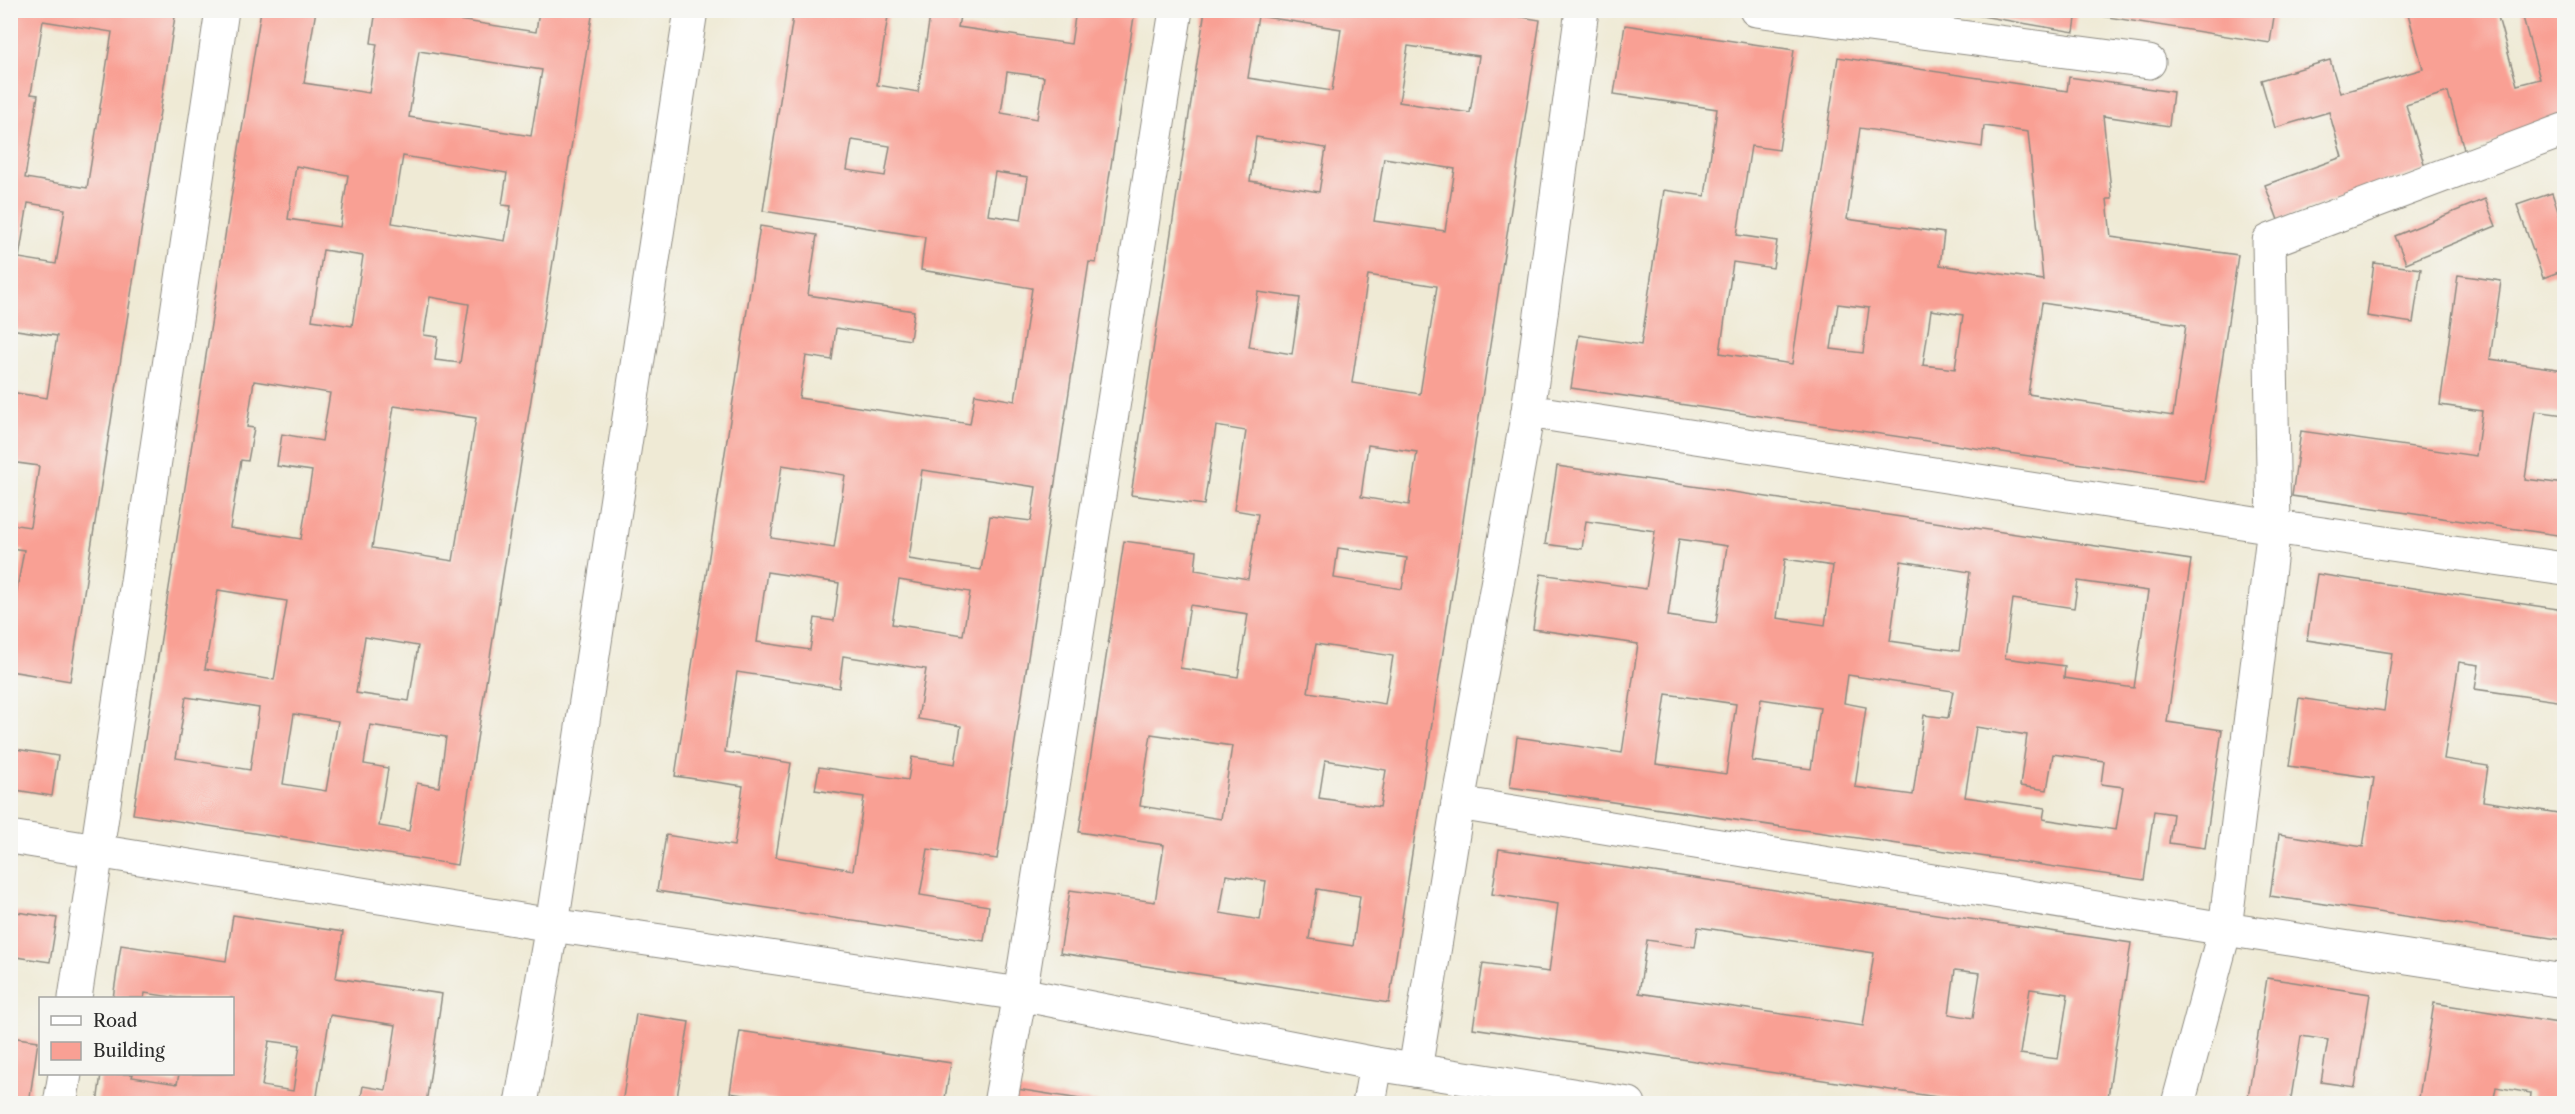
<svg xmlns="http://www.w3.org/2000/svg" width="2575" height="1114" viewBox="0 0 2575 1114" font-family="'Libre Caslon Text',serif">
	<rect width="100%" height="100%" fill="#f6f6f2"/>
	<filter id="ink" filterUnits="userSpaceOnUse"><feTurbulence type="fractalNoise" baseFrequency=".0167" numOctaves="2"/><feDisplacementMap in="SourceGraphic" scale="12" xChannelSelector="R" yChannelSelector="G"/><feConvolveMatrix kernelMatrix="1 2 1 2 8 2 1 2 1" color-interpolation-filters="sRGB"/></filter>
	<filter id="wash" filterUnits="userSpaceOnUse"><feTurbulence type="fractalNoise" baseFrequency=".008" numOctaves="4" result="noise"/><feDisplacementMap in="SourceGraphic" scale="24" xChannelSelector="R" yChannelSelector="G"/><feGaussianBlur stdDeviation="1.35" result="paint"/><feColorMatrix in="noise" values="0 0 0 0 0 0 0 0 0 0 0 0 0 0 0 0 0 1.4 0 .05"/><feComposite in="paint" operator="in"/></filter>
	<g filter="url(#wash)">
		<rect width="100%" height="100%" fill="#efead5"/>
		<g id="blocks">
			<g fill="#f9a094" fill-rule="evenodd">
				<path d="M 10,10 L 176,10 L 70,681 L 10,671 L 10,628 L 24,550 L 10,548 L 10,524 L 30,527 L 39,466 L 10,462 L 10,392 L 47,398 L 57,336 L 10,329 ZM 43,21 L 112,32 L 87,188 L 25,178 L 38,95 L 31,94 ZM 28,203 L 65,209 L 56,264 L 19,258 Z"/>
				<path d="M 261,10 L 316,10 L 304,83 L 369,93 L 377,44 L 371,43 L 376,10 L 426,10 L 425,15 L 536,32 L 539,10 L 593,10 L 457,865 L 133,814 ZM 419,51 L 542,70 L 531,136 L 409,117 ZM 403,156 L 507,173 L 502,205 L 511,206 L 505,241 L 392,223 ZM 296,166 L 348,175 L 340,227 L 288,219 ZM 323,250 L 363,256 L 352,326 L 312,320 ZM 430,297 L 469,304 L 460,363 L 435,360 L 438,337 L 424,335 ZM 254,381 L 330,393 L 322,441 L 282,434 L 277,466 L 312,471 L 301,539 L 230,528 L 241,460 L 248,461 L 254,428 L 247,427 ZM 394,406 L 476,418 L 453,561 L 372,548 ZM 218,590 L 287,601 L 274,680 L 205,669 ZM 365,637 L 418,646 L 409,701 L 356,693 ZM 186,697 L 259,708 L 250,770 L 176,758 ZM 294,714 L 338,721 L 326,791 L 283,784 ZM 370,725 L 446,737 L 439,787 L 417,783 L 409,831 L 379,826 L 388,768 L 364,764 Z"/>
				<path d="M 794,10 L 853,10 L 888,16 L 877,85 L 918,92 L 931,10 L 961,10 L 958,27 L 1071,44 L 1076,10 L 1135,10 L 1096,263 L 1089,262 L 997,859 L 928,849 L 920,895 L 989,906 L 984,941 L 657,891 L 666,835 L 734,846 L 743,786 L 675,776 L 760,226 L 817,235 L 808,295 L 914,311 L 910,340 L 836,328 L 832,360 L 806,356 L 799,398 L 970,424 L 975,394 L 1015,401 L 1032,288 L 921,270 L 925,237 L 763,211 ZM 1007,72 L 1044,77 L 1037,119 L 1001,113 ZM 852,140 L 890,146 L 885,176 L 847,170 ZM 995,172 L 1028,177 L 1021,220 L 988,215 ZM 782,465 L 845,475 L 834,548 L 771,538 ZM 922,470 L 1036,487 L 1031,521 L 990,516 L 981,570 L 909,559 ZM 767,572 L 839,583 L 834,621 L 815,618 L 810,650 L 757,642 ZM 899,580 L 970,592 L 963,635 L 892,624 ZM 843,656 L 926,669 L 918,719 L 961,726 L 955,764 L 912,757 L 908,780 L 819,767 L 815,790 L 864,797 L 853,870 L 776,857 L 791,763 L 725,752 L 737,672 L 839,688 Z"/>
				<path d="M 1205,10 L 1480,10 L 1540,20 L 1389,1003 L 1060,953 L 1070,890 L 1155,902 L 1164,845 L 1079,832 L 1124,541 L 1197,551 L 1195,570 L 1248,579 L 1258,514 L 1234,510 L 1246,431 L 1216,426 L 1204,505 L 1131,495 ZM 1258,16 L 1341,29 L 1332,91 L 1248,78 ZM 1408,46 L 1479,56 L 1470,113 L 1399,102 ZM 1256,137 L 1326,148 L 1319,192 L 1250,181 ZM 1384,158 L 1455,169 L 1445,231 L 1374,221 ZM 1368,275 L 1437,286 L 1420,394 L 1352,383 ZM 1258,292 L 1300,298 L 1292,354 L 1249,347 ZM 1368,445 L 1417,452 L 1409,505 L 1361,497 ZM 1338,548 L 1407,558 L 1402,589 L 1334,578 ZM 1190,605 L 1248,614 L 1238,677 L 1180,668 ZM 1316,644 L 1393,656 L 1385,704 L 1308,692 ZM 1151,734 L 1232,746 L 1221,819 L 1140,806 ZM 1325,760 L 1386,770 L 1380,807 L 1319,798 ZM 1226,875 L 1266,881 L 1260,920 L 1220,913 ZM 1317,889 L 1360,896 L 1353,946 L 1309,939 Z"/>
				<path d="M 1947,10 L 2275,10 L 2270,43 L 2077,12 L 2074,32 Z"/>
				<path d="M 2407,10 L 2496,10 L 2517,85 L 2540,79 L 2521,10 L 2564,10 L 2564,117 L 2465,153 L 2448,92 L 2406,105 L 2426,170 L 2368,187 L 2278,220 L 2265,185 L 2342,157 L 2329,112 L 2275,128 L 2261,80 L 2330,60 L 2340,93 L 2423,69 Z"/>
				<path d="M 1625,25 L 1794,50 L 1779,150 L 1751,146 L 1737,235 L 1777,241 L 1773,268 L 1733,262 L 1720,353 L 1792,364 L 1838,57 L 2067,91 L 2069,77 L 2173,92 L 2169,126 L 2103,116 L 2112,199 L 2107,199 L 2111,237 L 2238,255 L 2204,482 L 1571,388 L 1579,335 L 1641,345 L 1664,190 L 1705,196 L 1717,109 L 1614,94 ZM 1984,126 L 2028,132 L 2043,280 L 1940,265 L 1944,233 L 1847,219 L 1860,128 L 1982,147 ZM 2042,303 L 2186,325 L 2173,416 L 2028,394 ZM 1838,304 L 1869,308 L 1863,353 L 1831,349 ZM 1931,310 L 1963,315 L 1955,369 L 1923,365 Z"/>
				<path d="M 2552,193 L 2564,229 L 2564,270 L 2543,278 L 2517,205 Z"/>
				<path d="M 2485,199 L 2496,226 L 2406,263 L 2395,236 Z"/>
				<path d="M 2374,263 L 2421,269 L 2413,323 L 2367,316 Z"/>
				<path d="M 2458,275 L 2501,281 L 2490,359 L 2564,370 L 2564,415 L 2535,411 L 2525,479 L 2564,484 L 2564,536 L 2292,496 L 2301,431 L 2476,456 L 2482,411 L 2440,405 Z"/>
				<path d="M 1557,466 L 2191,560 L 2167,722 L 2222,730 L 2205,848 L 2169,843 L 2173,814 L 2154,811 L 2144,880 L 1510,787 L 1517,737 L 1622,753 L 1638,644 L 1533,629 L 1541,574 L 1646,589 L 1655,531 L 1586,521 L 1582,549 L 1545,544 ZM 1679,539 L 1727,546 L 1716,623 L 1668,616 ZM 1785,559 L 1833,566 L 1825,625 L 1777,618 ZM 1901,561 L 1970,572 L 1959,651 L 1890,641 ZM 2078,581 L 2148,591 L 2134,688 L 2064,678 L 2065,666 L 2005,658 L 2013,599 L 2074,608 ZM 1848,675 L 1953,691 L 1948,718 L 1924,715 L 1913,795 L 1855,787 L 1866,707 L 1844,703 ZM 1666,694 L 1736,704 L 1726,774 L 1656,764 ZM 1761,699 L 1820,708 L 1811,769 L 1752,761 ZM 1976,727 L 2027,735 L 2020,786 L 2047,790 L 2053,754 L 2104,761 L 2101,784 L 2123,787 L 2116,830 L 2043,819 L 2045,808 L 1965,797 Z"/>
				<path d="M 2317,574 L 2564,610 L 2564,702 L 2475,689 L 2479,665 L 2459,662 L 2444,759 L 2488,766 L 2483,801 L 2564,814 L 2564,940 L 2270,896 L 2279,834 L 2363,847 L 2374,778 L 2289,766 L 2299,698 L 2384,711 L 2392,653 L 2307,640 Z"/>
				<path d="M 10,748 L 58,756 L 52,796 L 10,789 Z"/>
				<path d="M 1499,849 L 2131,943 L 2107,1104 L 1984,1104 L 1473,1028 L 1483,963 L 1549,972 L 1558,904 L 1492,894 ZM 1698,927 L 1874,953 L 1863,1026 L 1639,993 L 1647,940 L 1695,947 ZM 1955,970 L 1980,973 L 1973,1018 L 1949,1014 ZM 2030,989 L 2068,994 L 2058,1059 L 2020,1054 Z"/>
				<path d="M 10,911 L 57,918 L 50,962 L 10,956 Z"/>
				<path d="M 233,915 L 343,932 L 336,978 L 442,994 L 426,1104 L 97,1104 L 101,1074 L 133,1074 L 132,1077 L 177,1084 L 179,1074 L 232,1074 L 232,998 L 178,998 L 145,993 L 144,998 L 113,998 L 121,945 L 226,961 ZM 330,1015 L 396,1025 L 386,1090 L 363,1086 L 360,1103 L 317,1096 ZM 269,1041 L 300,1045 L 293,1091 L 262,1086 Z"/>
				<path d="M 2267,978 L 2370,994 L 2355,1087 L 2321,1082 L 2328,1040 L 2301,1036 L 2290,1104 L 2247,1104 Z"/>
				<path d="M 2434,1003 L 2564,1024 L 2564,1104 L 2530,1104 L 2531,1093 L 2496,1087 L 2493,1104 L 2418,1104 Z"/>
				<path d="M 636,1014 L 689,1022 L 676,1104 L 622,1104 Z"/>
				<path d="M 740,1031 L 951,1063 L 944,1104 L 799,1104 L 730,1093 Z"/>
				<path d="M 10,1037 L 38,1041 L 29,1104 L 10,1104 Z"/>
				<path d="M 1017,1089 L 1098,1102 L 1098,1104 L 1015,1104 Z"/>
			</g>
		</g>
	</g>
	<g filter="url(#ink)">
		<use href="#blocks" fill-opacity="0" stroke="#8d8a80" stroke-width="1.5"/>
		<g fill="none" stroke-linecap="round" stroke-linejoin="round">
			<defs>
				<g id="minor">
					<path d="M 1756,10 L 2149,62"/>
					<path d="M 1528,411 L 2274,527 L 2564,569"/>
					<path d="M 1458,803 L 2225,929 L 2564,981"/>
					<path d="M 10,837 L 552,925 L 1020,994 L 1376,1064 L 1629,1104"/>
					<path d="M 75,998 L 222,10"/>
					<path d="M 1415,1070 L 1458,803 L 1528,411 L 1582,10"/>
					<path d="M 60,1104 L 65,1074"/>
					<path d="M 521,1104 L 552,925 L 691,10"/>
					<path d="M 1000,1104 L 1020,994 L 1176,10"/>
					<path d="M 1369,1104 L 1376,1064"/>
					<path d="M 2178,1104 L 2225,929 L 2274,527 L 2269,241 L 2564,130"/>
				</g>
			</defs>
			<use href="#minor" stroke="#8d8a80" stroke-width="35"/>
			<use href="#minor" stroke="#fff" stroke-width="33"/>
		</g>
	</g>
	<rect width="2575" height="1114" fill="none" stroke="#f6f6f2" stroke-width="36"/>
	<rect x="39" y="997" width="195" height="78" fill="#f6f6f2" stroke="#a5a5a2" stroke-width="1.5"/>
	<rect x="51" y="1016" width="30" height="9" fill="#ffffff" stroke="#a5a5a2" stroke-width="1.5"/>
	<text x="93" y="1027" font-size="18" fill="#2b2b2b">Road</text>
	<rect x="51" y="1042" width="30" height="18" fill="#f9a094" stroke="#a5a5a2" stroke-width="1.5"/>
	<text x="93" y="1057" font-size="18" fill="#2b2b2b">Building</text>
</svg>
